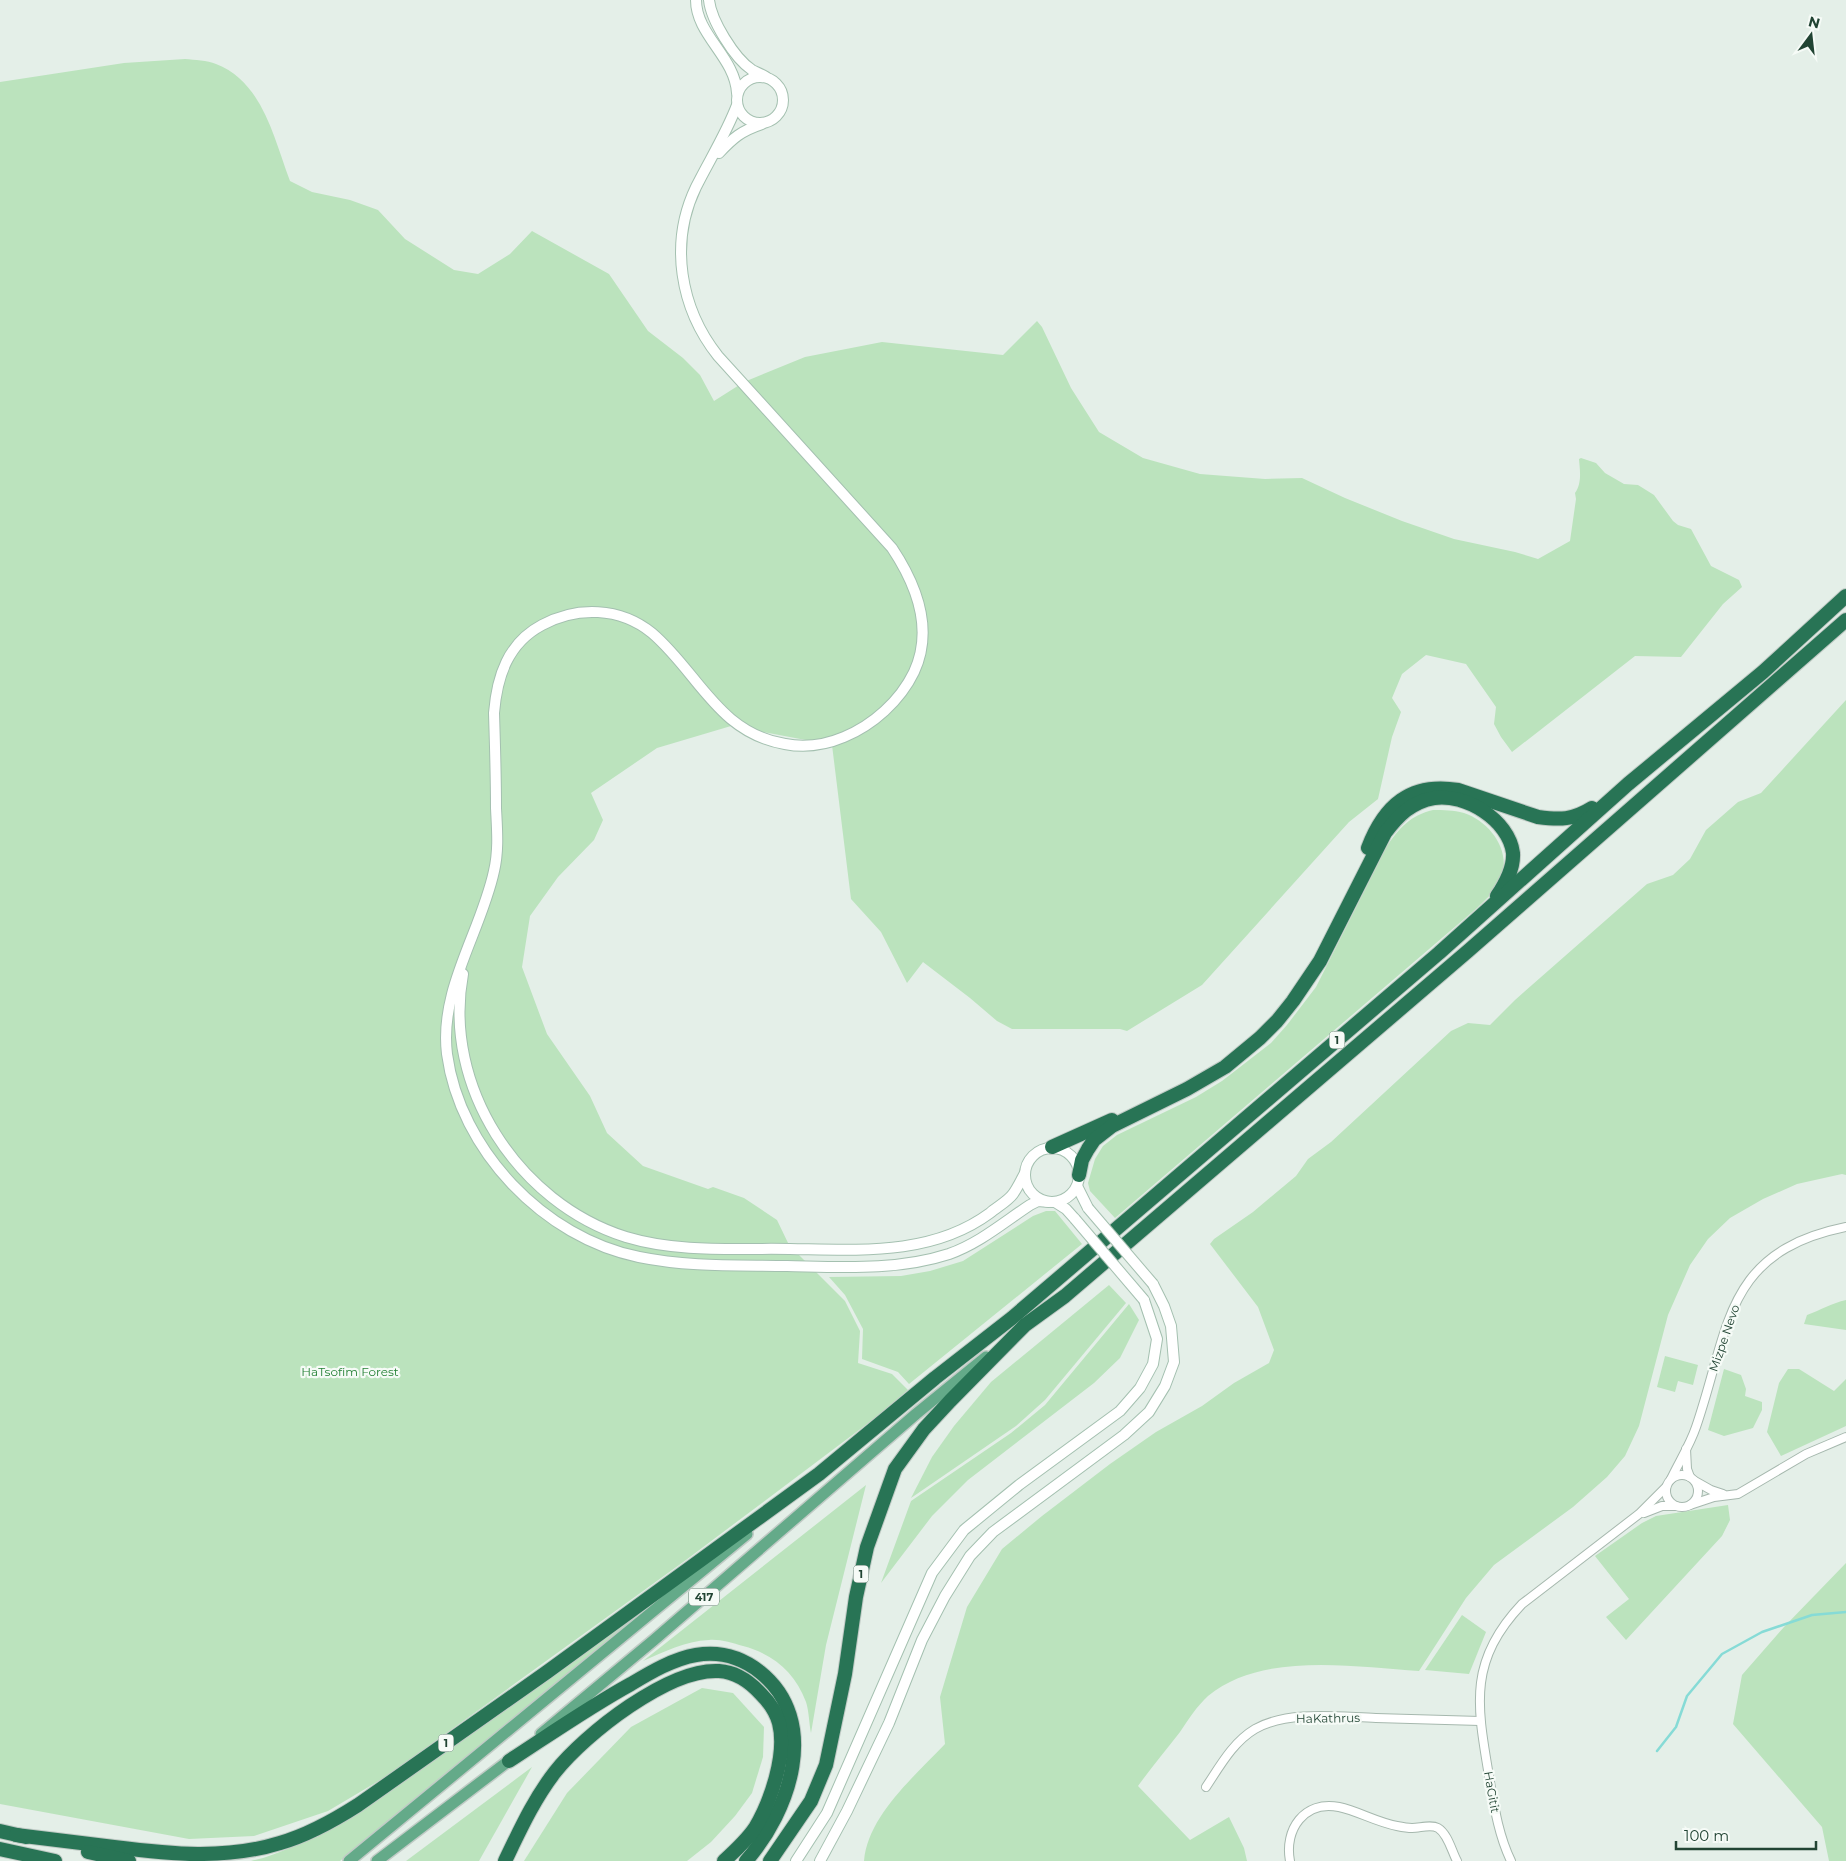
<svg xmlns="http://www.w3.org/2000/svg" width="1846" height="1861" viewBox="0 0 1846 1861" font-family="Montserrat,sans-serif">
	<rect width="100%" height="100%" fill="#e4efe8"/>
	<g fill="#bbe3bd">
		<path d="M 185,59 C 195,60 207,60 216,64 C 263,82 274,139 290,181 L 312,192 L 350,200 L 378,210 L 405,239 L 454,270 L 478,274 L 510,254 L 532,231 L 609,274 L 648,331 L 683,358 L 700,375 L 714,401 L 744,382 L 805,357 L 882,342 L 1003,355 L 1037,321 L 1042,327 L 1071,388 L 1099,432 L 1143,458 L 1200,474 L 1265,479 L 1302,478 L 1345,498 L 1402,521 L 1454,539 L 1515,552 L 1538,559 L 1570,541 L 1576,499 L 1575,493 C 1582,483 1580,471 1579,459 L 1581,458 L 1596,463 L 1605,473 L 1624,484 L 1638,485 L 1654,495 L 1673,521 L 1678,525 L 1691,529 L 1711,566 L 1739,580 L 1742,587 L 1723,604 L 1681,657 L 1635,656 L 1512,752 L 1501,737 L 1494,724 L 1496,707 L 1466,664 L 1426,655 L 1402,674 L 1392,698 L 1401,712 L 1392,737 L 1378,799 L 1349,822 L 1202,985 L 1127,1031 L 1120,1029 L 1012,1029 L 997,1021 L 970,998 L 923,962 L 907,983 L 881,932 L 851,899 L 832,745 L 731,726 L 657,748 L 591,793 L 603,820 L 594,840 L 558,877 L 530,916 L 522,967 L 547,1034 L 590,1096 L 607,1133 L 643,1166 L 708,1189 L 713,1187 L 744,1198 L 777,1220 L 789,1245 L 845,1301 L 860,1331 L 858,1363 L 892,1374 L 908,1390 L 875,1418 L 686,1560 L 387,1776 L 328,1811 L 254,1836 L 189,1839 L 0,1804 L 0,82 L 124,63 Z"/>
		<path d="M 1846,700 L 1846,1175 L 1842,1174 L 1797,1184 L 1763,1199 L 1730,1218 L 1708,1239 L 1690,1265 L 1668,1315 L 1639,1426 L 1625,1456 L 1607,1477 L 1573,1507 L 1494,1565 L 1466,1598 L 1419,1671 C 1354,1667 1263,1651 1208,1696 C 1197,1706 1188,1720 1180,1732 C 1166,1750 1151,1768 1138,1786 L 1190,1840 L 1229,1817 L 1244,1848 L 1247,1861 L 864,1861 C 868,1815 915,1776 945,1744 L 940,1697 L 967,1607 L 1002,1549 L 1042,1516 L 1110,1464 L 1156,1432 L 1202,1406 L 1234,1383 L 1269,1363 L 1274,1350 L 1258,1307 L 1210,1244 L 1214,1239 L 1253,1212 L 1296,1176 L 1308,1159 L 1331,1142 L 1451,1031 L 1468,1023 L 1490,1025 L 1515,1000 L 1647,884 L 1673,875 L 1690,859 L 1706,830 L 1738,802 L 1761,793 Z"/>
		<path d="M 1433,810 C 1444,810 1453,810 1464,813 C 1491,822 1513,853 1500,881 C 1495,892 1485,900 1477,908 L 1115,1218 L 1090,1191 L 1088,1183 L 1095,1159 L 1103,1146 L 1117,1135 L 1196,1097 L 1222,1081 L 1271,1043 L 1287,1025 L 1316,987 L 1387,846 C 1399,828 1411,815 1433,810 Z"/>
		<path d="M 1046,1211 L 1055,1211 L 1082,1244 L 909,1384 L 898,1372 L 862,1359 L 863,1329 L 845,1295 L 829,1277 L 901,1276 L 930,1271 L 963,1261 L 1033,1216 Z"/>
		<path d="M 1109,1285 L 1126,1303 L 1045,1400 L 1016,1426 L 911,1498 L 932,1457 L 954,1426 L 991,1382 Z"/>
		<path d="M 1846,1300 L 1846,1330 L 1804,1324 L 1807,1315 C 1821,1310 1832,1303 1846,1300 Z"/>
		<path d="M 1129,1304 L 1139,1320 L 1120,1358 L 1094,1383 L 968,1480 L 932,1516 L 881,1583 L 911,1501 L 1011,1433 L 1045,1405 Z"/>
		<path d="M 1665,1356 L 1698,1365 L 1693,1385 L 1678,1381 L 1675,1392 L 1657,1387 Z"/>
		<path d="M 1724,1369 L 1741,1375 L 1746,1389 L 1745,1396 L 1762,1402 L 1762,1410 L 1753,1428 L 1724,1436 L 1708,1430 Z"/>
		<path d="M 1788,1369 L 1799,1369 L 1834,1391 L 1846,1379 L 1846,1426 L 1781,1456 L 1767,1432 L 1779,1383 Z"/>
		<path d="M 866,1485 L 826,1645 L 811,1733 C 809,1723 809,1711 806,1702 C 795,1672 773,1654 743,1646 C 732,1643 720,1639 709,1640 C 685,1641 664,1652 643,1661 Z"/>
		<path d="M 1728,1505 L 1730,1520 L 1722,1536 L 1626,1640 L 1606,1617 L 1629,1599 L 1595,1556 L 1642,1523 L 1656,1516 Z"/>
		<path d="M 1846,1563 L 1846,1861 L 1829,1861 L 1822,1827 L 1733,1724 L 1742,1675 L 1784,1627 Z"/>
		<path d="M 671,1588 L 340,1861 L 251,1861 C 279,1855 305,1841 330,1828 Z"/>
		<path d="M 1462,1615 L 1486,1632 L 1469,1674 L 1425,1670 Z"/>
		<path d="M 702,1688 L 733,1693 L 764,1727 L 763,1757 L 752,1793 L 735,1816 L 711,1842 L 687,1861 L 524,1861 L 567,1793 L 631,1727 Z"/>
		<path d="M 532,1767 L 479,1861 L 406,1861 Z"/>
	</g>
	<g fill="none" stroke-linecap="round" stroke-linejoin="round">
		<path stroke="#86dbd6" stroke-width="2.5" d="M 1657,1751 L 1676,1727 L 1687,1696 L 1722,1654 L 1762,1632 L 1812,1615 L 1846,1612"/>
		<defs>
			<g id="street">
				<path d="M 1686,1449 L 1687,1469 L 1690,1477"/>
				<circle cx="1682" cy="1491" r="16"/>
				<path d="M 1671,1479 C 1679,1462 1690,1445 1696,1427 C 1730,1329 1723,1252 1846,1227"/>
				<path d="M 1695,1481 L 1711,1490 L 1723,1494"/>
				<path d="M 1690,1505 L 1714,1497 L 1738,1494 L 1806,1454 L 1846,1437"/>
				<path d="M 1644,1513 L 1662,1506 L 1676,1506"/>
				<path d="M 1206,1787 C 1220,1766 1233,1742 1255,1729 C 1288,1710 1339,1717 1376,1718 C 1411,1719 1445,1720 1480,1721"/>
				<path d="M 1290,1861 C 1284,1830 1304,1800 1339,1807 C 1358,1811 1376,1822 1397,1826 C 1402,1827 1407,1828 1412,1828 C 1420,1828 1431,1824 1438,1828 C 1448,1834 1452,1852 1457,1861"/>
				<path d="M 1511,1861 C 1498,1834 1494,1805 1489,1776 C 1477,1705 1468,1661 1522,1604 L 1639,1514 L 1666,1487"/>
			</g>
			<g id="secondary">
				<path d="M 696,0 C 696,35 735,57 737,93"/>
				<path d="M 709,0 C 711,20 734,58 752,70 C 756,72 761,74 766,77"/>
				<circle cx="760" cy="100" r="23"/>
				<path d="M 737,105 C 726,134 710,159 696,187 C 669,243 680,308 718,356 L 892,548 C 916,584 934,629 914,672 C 900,701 873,725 844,737 C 825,745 805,748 785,744 C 718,733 698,672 652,633 C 620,607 577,606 542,625 C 508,643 497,676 494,713 C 495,744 496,776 496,808 C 497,829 499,850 494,871 C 481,932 439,989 447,1054 C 460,1150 544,1238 639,1257 C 688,1267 737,1265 787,1266 C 840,1267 897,1271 949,1254 C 980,1243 1004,1222 1030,1205 L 1038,1201 L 1049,1202"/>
				<path d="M 719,153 C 733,138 741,131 762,124"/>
				<path d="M 463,974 C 442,1086 518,1203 626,1237 C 679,1253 736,1248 790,1249 C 858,1250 932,1256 990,1213 C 997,1207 1008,1201 1013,1194 C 1018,1187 1021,1180 1025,1173"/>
				<circle cx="1052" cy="1175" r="27"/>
				<path d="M 1077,1186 L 1088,1208"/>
				<path d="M 1055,1202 L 1066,1209 L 1075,1219"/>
				<path d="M 796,1861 L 827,1813 L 932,1573 L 964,1530 L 1019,1485 L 1120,1411 L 1140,1388 L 1153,1364 L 1157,1339 L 1144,1300"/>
				<path d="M 820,1861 L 847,1811 L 889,1723 L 922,1640 L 945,1596 L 970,1556 L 993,1532 L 1124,1435 L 1149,1412 L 1165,1386 L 1174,1362 L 1171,1326 L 1164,1306 L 1153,1284"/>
			</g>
			<g id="primary">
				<path d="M 541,1734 L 654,1640 L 916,1414 L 986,1357"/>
				<path d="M 349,1861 L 747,1534"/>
				<path d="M 377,1861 L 515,1756"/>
			</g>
			<g id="highway">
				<path d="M 1368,848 C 1384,806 1410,782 1458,790 L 1538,817 C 1560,820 1573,820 1592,808"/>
				<path d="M 1052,1147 L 1112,1120"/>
				<path d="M 1079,1175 L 1082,1160 L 1088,1149 L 1094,1140 L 1112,1126 L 1187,1089 L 1225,1067 L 1260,1038 L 1277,1021 L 1293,1001 L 1320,961 L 1385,833 C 1398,816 1411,802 1434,798 C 1465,793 1509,820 1513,853 C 1514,869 1505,884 1497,896"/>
				<path d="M 509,1761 C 549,1735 589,1707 631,1684 C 651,1672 673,1659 696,1655 C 720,1651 741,1657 760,1672 C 821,1721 790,1811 746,1861"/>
				<path d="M 0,1831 L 26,1837"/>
				<path d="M 16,1835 C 49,1839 82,1843 114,1847 C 170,1854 225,1860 280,1843 C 308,1835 333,1821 358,1805 L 547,1672 L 819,1474 L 935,1378 L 1012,1318 L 1439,953 L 1628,784 L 1763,672 L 1846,596"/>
				<path d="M 0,1849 L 55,1861"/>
				<path d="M 88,1852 L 129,1861"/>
				<path d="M 505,1861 C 520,1830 534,1799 555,1772 C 585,1734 669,1668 719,1671 C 737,1672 750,1682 761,1694 C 769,1702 776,1712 779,1723 C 787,1754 771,1801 755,1828 C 747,1840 735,1851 724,1861"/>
				<path d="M 770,1861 L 811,1801 L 826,1765 L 845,1674 L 856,1597 L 867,1547 L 895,1469 L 924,1429 L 950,1401 L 1025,1325 L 1065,1296 L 1468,951 L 1846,620"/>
			</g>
		</defs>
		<use href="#street" stroke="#a6b8ae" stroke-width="10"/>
		<use href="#secondary" stroke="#a4c0b0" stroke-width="12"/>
		<use href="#primary" stroke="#c1cbc6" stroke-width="14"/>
		<use href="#highway" stroke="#c1cbc6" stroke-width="16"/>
		<use href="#street" stroke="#fff" stroke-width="8"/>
		<use href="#secondary" stroke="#fff" stroke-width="10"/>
		<use href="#primary" stroke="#64aa89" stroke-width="11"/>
		<use href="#highway" stroke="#287455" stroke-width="14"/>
		<defs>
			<g id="secondary-bridge">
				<path d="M 1088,1208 L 1153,1284"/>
				<path d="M 1075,1219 L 1144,1300"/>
			</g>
		</defs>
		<use href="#secondary-bridge" stroke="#a4c0b0" stroke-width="12" stroke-linecap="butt"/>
		<use href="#secondary-bridge" stroke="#fff" stroke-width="10"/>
	</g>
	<g text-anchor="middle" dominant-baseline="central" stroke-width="4.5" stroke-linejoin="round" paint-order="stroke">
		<g fill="#f6fbf7" stroke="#617b6e" stroke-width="1">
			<rect x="1329.5" y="1031.5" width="15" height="17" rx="4"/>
			<rect x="853.5" y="1565.5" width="15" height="17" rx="4"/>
			<rect x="689" y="1588.5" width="30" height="17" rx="4"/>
			<rect x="438.5" y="1734.5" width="15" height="17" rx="4"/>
		</g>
		<g font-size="11" font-weight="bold" fill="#214433">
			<text x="1337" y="1040">1</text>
			<text x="861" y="1574">1</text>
			<text x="704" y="1597">417</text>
			<text x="446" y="1743">1</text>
		</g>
		<g font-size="12" fill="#214433" stroke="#f6fbf7">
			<text transform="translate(1724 1338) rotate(-71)">Mizpe Nevo</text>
			<text transform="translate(1328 1718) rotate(-1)">HaKathrus</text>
			<text transform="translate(1492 1792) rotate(80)">HaGitit</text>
		</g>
		<g font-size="12" fill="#258136" stroke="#f6fbf7">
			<text x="350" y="1371">HaTsofim Forest</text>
		</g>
	</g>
	<g transform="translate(1811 35) rotate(15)" stroke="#f6fbf7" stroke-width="4" paint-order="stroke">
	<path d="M0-4L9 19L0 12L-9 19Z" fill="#214433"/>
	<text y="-8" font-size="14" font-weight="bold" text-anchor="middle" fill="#214433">N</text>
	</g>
	<path d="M1676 1841v8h140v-8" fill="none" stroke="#214433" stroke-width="2.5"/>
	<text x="1684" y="1841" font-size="15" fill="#214433" stroke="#f6fbf7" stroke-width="4" paint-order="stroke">100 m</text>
</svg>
